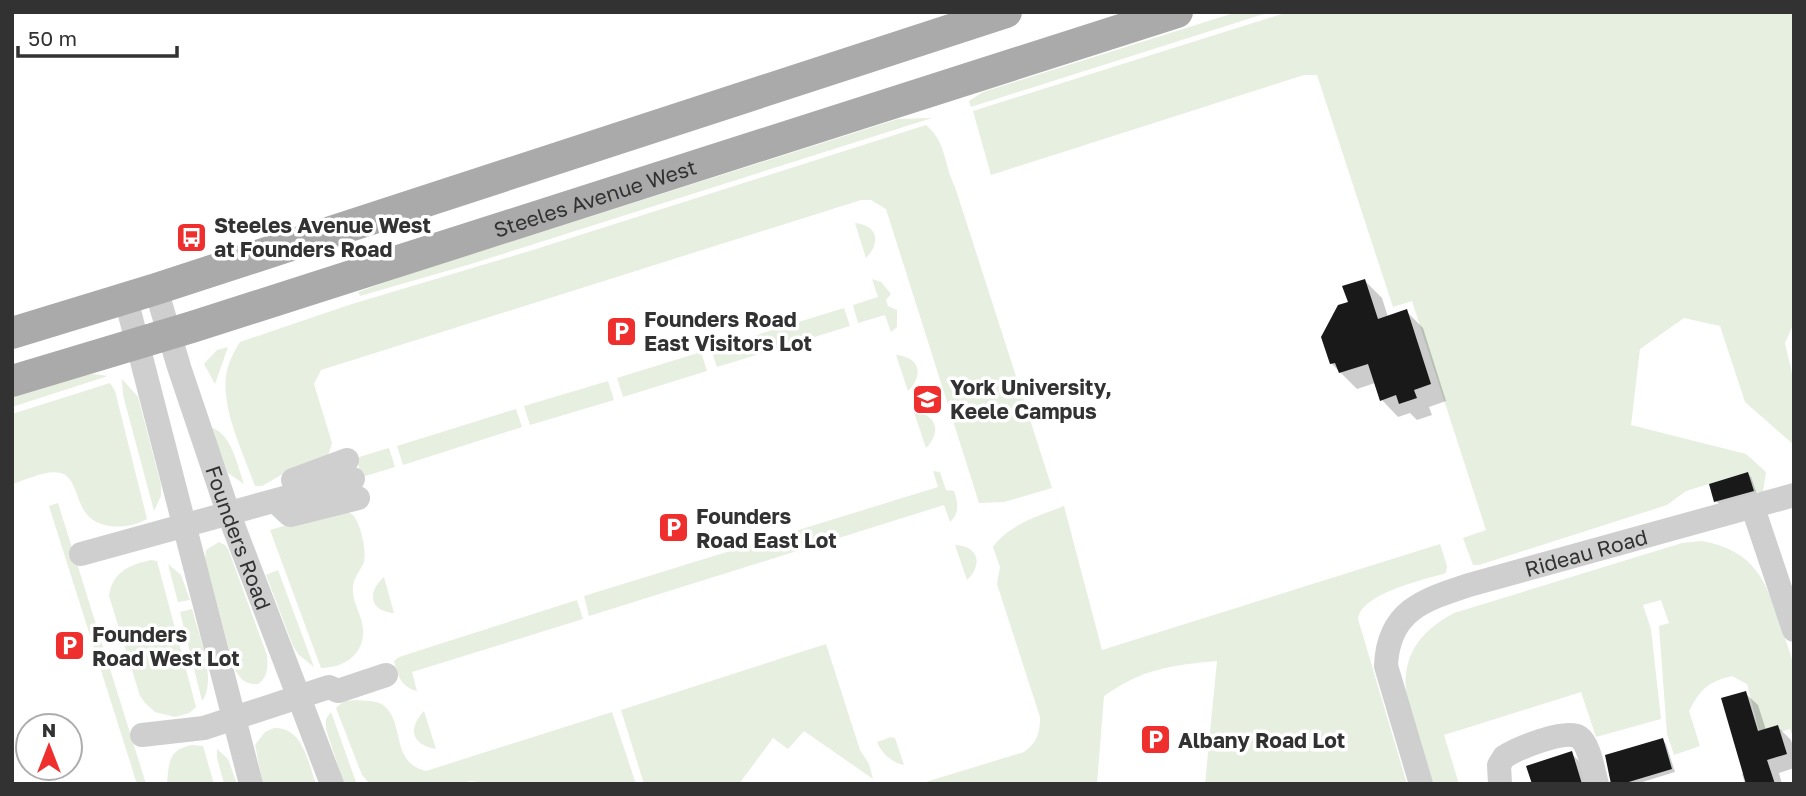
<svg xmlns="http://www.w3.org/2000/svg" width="1806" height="796" viewBox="0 0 1806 796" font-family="'Golos Text',sans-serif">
	<rect width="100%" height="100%" fill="#fff"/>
	<g fill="#e7efe0">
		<path d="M 1237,12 L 1270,12 L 971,107 L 969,101 L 983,92 Z"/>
		<path d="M 1288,12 L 1794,12 L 1794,323 L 1785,343 L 1794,382 L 1794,442 L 1793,444 L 1745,402 L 1720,326 L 1684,318 L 1640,349 L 1631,425 L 1746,454 L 1766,472 L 1763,492 L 1755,492 L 1748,472 L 1686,491 L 1667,505 L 1479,565 L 1473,565 L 1463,538 L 1486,530 L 1412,301 L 1393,307 L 1317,75 L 1304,75 L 991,175 L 973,111 Z"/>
		<path d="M 932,118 L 471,264 L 360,296 L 358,292 L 400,277 L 898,119 Z"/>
		<path d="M 926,125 C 947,143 943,163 955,187 L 1052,488 L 1004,502 L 979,503 L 886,209 L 871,200 L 861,200 L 321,370 L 314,384 L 332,443 L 328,456 L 288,471 L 262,486 L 255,486 C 244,455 222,411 226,377 C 227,364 234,352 240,342 L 352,304 L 533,250 Z"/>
		<path d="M 855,223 C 878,225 881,243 866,258 Z"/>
		<path d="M 872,279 L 881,282 L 891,294 L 886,300 L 888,306 L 897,310 L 897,327 L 891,332 L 885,315 L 858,323 L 853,305 L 878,297 Z"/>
		<path d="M 844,308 L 850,326 L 717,367 L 711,349 Z"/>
		<path d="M 228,347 L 215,384 L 204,364 L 217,350 Z"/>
		<path d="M 701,352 L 707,371 L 623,397 L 617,378 Z"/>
		<path d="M 896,355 C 920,357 924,375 908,391 Z"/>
		<path d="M 93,374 L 108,376 L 12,407 L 12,397 L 81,375 Z"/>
		<path d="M 122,379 L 138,397 L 161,485 L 161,496 L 154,511 L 123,395 Z"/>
		<path d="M 608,381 L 614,400 L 530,425 L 524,406 Z"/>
		<path d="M 110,383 L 115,391 L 147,519 C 135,525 124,528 110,526 C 71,521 83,480 61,473 C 47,469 26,480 12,484 L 12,414 Z"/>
		<path d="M 516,409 L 522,427 L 403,465 L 397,446 Z"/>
		<path d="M 914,412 C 938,414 941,433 926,448 Z"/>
		<path d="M 210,427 C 232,433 237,465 244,484 L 228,473 Z"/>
		<path d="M 389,448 L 395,467 L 362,477 L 356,458 Z"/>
		<path d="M 933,471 L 940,472 L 946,490 L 954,491 C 958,503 960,513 950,522 L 944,505 L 589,616 L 584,596 L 938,487 Z"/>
		<path d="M 58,503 L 146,784 L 137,784 L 49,506 Z"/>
		<path d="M 1064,506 L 1102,650 L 1440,544 L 1447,566 L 1446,573 C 1423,580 1362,593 1358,619 L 1407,784 L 1205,784 L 1217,661 C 1172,665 1142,669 1104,696 L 1097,784 L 919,784 L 1024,752 C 1037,743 1040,733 1040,717 L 997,584 L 1000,567 L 993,547 C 1008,525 1040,515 1064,506 Z"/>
		<path d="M 337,510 C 342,511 349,511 353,515 C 360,522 367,551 364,562 C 361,570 354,577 353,586 C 351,601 362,614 363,629 C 365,654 344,668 321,668 L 270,530 Z"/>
		<path d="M 1702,541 C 1755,551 1766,580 1781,627 C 1785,640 1792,655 1794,669 C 1797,691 1794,717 1794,740 L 1790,729 L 1761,738 L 1747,684 L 1732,676 C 1708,682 1701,688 1689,711 L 1700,746 L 1674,755 L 1667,734 L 1659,626 L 1669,623 L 1661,600 L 1643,605 L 1651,629 L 1661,719 L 1596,737 L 1581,692 L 1444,735 L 1459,784 L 1431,784 C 1412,717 1375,655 1454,613 L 1682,543 Z"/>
		<path d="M 219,542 L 225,545 L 228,549 L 267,655 C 268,667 268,677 258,684 C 245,685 240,679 234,668 L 205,559 L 206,550 Z"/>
		<path d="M 955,545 C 979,546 983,565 967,580 Z"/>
		<path d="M 151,560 L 157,561 L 196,707 L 189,713 L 175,717 L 155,712 L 145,703 L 140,696 L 109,596 C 112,572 129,565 151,560 Z"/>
		<path d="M 168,564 L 181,575 L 190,600 L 178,602 Z"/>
		<path d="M 278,570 L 314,667 L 299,655 L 293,646 L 266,575 Z"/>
		<path d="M 384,577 L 394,613 C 369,611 367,592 384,577 Z"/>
		<path d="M 577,600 L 583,619 L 412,672 L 417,691 C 401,687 398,676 394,661 L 399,657 Z"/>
		<path d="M 192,609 C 198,632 218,682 202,701 L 180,612 Z"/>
		<path d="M 826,644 L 860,750 L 869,764 L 873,779 L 804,731 L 788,749 L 773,738 L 739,784 L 644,784 L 621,710 Z"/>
		<path d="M 356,700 C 365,701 376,700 383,705 C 406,722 389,762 426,771 L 612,712 L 636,784 L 495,784 L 471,781 L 456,784 L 370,784 L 362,775 L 336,708 L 344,701 Z"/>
		<path d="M 424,711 L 436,749 C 412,745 407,729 424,711 Z"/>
		<path d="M 331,712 L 356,782 L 357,784 L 344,784 L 326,729 L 326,719 Z"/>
		<path d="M 274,728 C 303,727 308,762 316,784 L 263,784 L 255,745 L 265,732 Z"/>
		<path d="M 891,737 L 895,738 L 904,765 C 891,762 882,754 877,742 Z"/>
		<path d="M 192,745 L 203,746 L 214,784 L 167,784 C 169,762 168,750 192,745 Z"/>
		<path d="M 217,749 L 228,759 L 237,784 L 224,784 L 217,758 Z"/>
	</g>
	<g fill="#0003">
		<path d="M 1365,281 L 1382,298 L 1388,317 L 1406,311 L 1423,328 L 1446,401 L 1429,407 L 1432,415 L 1417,420 L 1410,413 L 1398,417 L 1382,400 L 1375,383 L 1357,389 L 1331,363 L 1350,303 Z"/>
		<path d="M 1748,474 L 1751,477 L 1757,494 L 1720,505 L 1716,501 Z"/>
		<path d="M 1745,693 L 1758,705 L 1766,730 L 1778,727 L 1791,740 L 1794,750 L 1794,768 L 1779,773 L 1782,784 L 1745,784 L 1742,774 L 1745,773 Z"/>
		<path d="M 1663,740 L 1666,744 L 1675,772 L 1636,784 L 1613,784 Z"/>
		<path d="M 1571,753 L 1588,770 L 1592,784 L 1534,784 Z"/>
	</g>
	<g fill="#191919">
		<path d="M 1365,279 L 1378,319 L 1407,309 L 1431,384 L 1414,390 L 1417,398 L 1399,404 L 1396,395 L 1380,401 L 1368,364 L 1339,373 L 1335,363 L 1330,364 L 1321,337 L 1338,305 L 1348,302 L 1342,286 Z"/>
		<path d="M 1748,472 L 1754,491 L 1714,502 L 1709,484 Z"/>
		<path d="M 1746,691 L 1758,731 L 1778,725 L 1787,754 L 1767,760 L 1775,784 L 1746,784 L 1721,698 Z"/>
		<path d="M 1663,738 L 1672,769 L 1622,784 L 1611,784 L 1605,755 Z"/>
		<path d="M 1572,751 L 1582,784 L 1532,784 L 1526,766 Z"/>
	</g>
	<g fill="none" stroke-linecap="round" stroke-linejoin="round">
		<g stroke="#cfcfcf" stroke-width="24">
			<path id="s1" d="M 156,289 L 179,367 L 228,512 L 332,784"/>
			<path d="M 126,299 L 251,784"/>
			<path d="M 293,480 L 347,460"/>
			<path d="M 275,501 L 290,515 L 358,498"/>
			<path d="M 1753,508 L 1794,630"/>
			<path d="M 81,554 L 353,479"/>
			<path d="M 142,735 L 204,728 L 329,687 L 338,691 L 386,675"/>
			<path id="s2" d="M 1421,784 L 1386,666 C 1388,611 1423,600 1469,585 L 1794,495"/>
			<path d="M 1500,784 L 1499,765 L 1504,757 C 1516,749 1566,728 1579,737 C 1590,745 1593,771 1597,784"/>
		</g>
		<g stroke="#aaa" stroke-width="32">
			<path d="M 12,333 L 156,289 L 1006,12"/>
			<path id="s3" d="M 12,381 L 192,327 L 1177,12"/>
		</g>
	</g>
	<defs>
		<symbol id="bus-square" viewBox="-11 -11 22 22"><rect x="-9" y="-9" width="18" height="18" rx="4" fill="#ef2e2e" stroke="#fff"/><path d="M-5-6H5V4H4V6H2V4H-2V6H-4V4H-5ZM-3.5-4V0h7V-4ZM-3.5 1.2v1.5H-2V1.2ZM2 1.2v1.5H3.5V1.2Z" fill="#fff"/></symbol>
		<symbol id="parking-square" viewBox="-11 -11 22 22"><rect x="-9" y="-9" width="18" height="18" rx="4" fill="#ef2e2e" stroke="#fff"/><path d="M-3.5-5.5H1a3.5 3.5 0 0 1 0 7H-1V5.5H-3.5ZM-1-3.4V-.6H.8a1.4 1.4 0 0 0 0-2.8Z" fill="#fff"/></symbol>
		<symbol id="university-square" viewBox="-11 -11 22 22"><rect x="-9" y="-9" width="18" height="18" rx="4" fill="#ef2e2e" stroke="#fff"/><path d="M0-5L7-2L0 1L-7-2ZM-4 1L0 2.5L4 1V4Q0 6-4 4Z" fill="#fff"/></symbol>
	</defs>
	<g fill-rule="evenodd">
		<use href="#bus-square" x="174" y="220" width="35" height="35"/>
		<use href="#parking-square" x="604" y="314" width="35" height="35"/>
		<use href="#university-square" x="910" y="382" width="35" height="35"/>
		<use href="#parking-square" x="656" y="510" width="35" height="35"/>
		<use href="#parking-square" x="52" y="628" width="35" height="35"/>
		<use href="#parking-square" x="1138" y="722" width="35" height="35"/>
	</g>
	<g text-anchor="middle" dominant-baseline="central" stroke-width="7" stroke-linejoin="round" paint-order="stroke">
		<g font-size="21" fill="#323232" stroke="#fff">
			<text stroke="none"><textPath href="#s3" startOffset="611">Steeles Avenue West</textPath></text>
			<text stroke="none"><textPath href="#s1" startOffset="262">Founders Road</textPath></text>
			<text stroke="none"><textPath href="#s2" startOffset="371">Rideau Road</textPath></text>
		</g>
		<g font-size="21" font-weight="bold" fill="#323232" stroke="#fff" text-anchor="start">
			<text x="214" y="225">Steeles Avenue West<tspan x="214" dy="24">at Founders Road</tspan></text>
			<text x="644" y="319">Founders Road<tspan x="644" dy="24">East Visitors Lot</tspan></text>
			<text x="950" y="387">York University,<tspan x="950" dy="24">Keele Campus</tspan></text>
			<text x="696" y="516">Founders<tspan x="696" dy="24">Road East Lot</tspan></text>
			<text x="92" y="634">Founders<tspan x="92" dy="24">Road West Lot</tspan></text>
			<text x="1178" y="740">Albany Road Lot</text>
		</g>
	</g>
	<rect width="1806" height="796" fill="none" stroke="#323232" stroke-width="28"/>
	<g transform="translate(49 747)"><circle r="33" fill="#ffffff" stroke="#adadad" stroke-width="2"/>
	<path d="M0-5L12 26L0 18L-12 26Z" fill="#ef2e2e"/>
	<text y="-10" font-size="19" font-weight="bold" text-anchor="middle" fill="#323232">N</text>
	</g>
	<path d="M18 46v10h159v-10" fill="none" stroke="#323232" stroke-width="3.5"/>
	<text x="28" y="46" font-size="21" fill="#323232" stroke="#ffffff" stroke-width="5" paint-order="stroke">50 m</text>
</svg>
